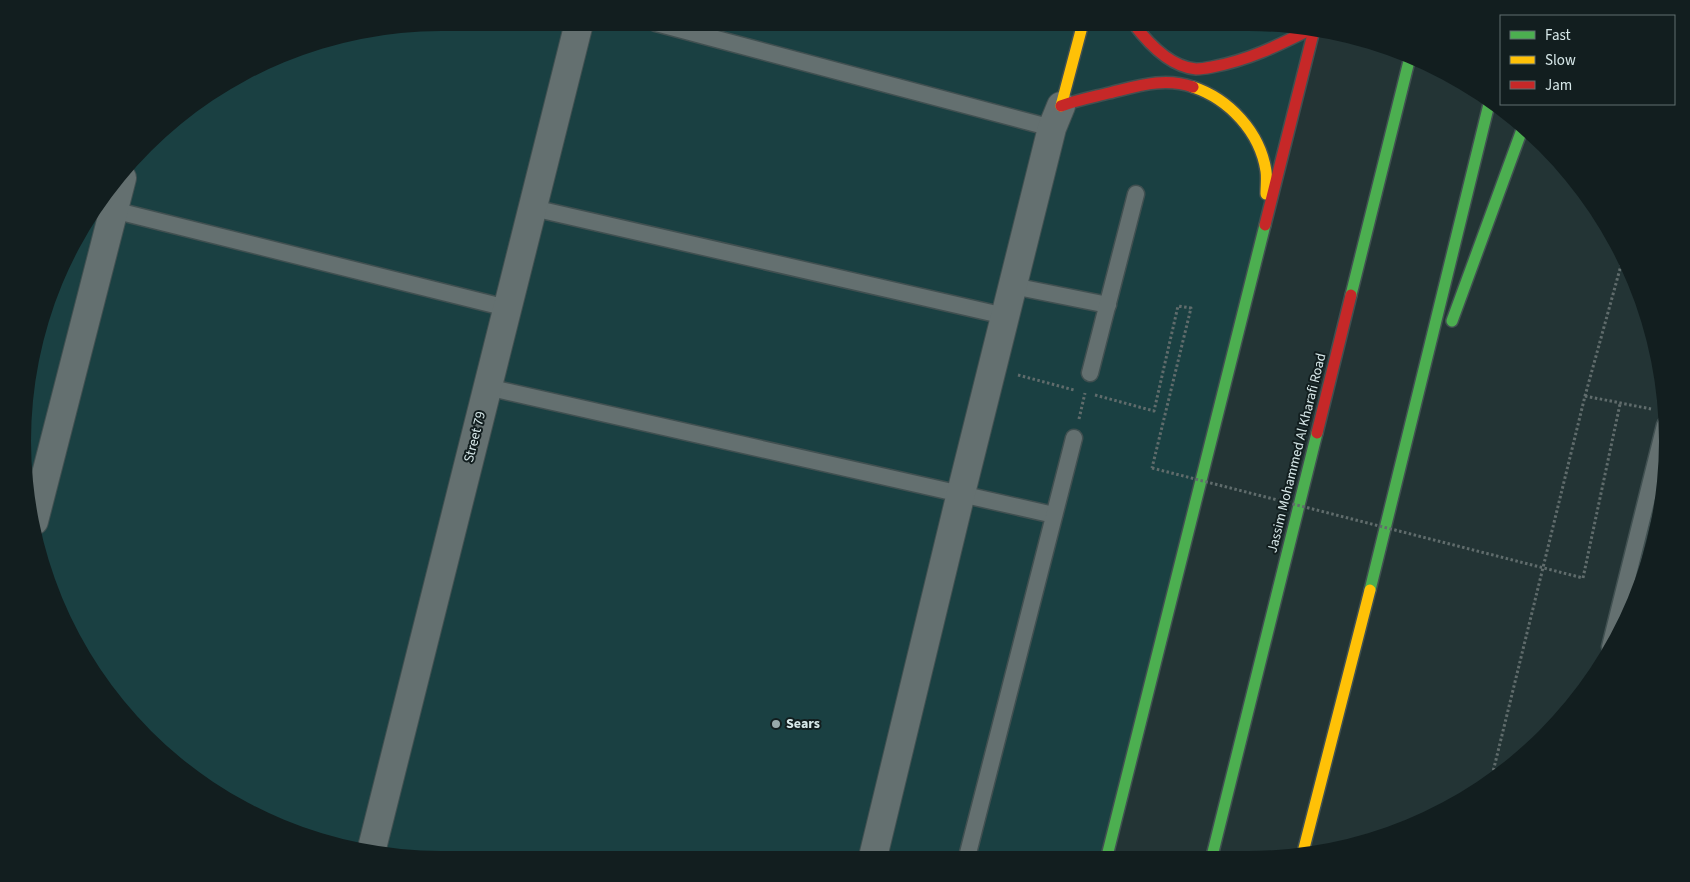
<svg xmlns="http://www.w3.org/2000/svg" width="1690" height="882" viewBox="0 0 1690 882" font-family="'Source Sans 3',sans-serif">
	<rect width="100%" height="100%" fill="#233435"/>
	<path fill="#1a4042" d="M 441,23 L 1276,23 L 1314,30 L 1107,856 L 414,859 L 333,845 L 256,816 L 145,737 L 66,626 L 26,495 L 23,413 L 37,333 L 93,209 L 186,109 L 306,45 Z"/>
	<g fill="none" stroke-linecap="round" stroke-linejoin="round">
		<defs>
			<g id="lane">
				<path d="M 656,23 L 1052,128"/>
				<path d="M 533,208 L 1005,316"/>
				<path d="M 113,210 L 507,308"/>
				<path d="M 1013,286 L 1108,305"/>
				<path d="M 1090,373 L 1136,194"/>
				<path d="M 487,387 L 1054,515"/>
				<path d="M 1610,647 L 1665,425"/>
				<path d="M 967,857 L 1074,438"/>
			</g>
			<g id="street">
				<path d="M 34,521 L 122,178"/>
				<path d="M 371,852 L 579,23"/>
				<path d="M 873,857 L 961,493 L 1052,128 L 1061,106"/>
			</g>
			<g id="fast">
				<path d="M 1351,295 L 1410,57"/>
				<path d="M 1452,321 L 1523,127"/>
				<path d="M 1370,590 L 1490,100"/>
				<path d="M 1107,856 L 1265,225"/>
				<path d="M 1212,856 L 1317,433"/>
			</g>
			<g id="slow">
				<path d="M 1193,87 C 1229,99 1260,132 1266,171 C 1267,178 1266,186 1266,194"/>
				<path d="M 1061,106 L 1083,23"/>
				<path d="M 1302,856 L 1370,590"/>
			</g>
			<g id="jam">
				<path d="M 1133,23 C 1148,43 1170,67 1196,69 C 1201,69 1207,68 1212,67 C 1249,60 1277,46 1311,29"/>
				<path d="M 1061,106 C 1077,100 1093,97 1109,93 C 1138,86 1164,77 1193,87"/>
				<path d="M 1265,225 L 1314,30"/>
				<path d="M 1317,433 L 1351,295"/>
			</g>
		</defs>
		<use href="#lane" stroke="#415051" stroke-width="19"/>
		<use href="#street" stroke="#415051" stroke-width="30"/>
		<use href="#fast" stroke="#415051" stroke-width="14"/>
		<use href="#slow" stroke="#415051" stroke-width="14"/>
		<use href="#jam" stroke="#415051" stroke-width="14"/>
		<g stroke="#606c6c" stroke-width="3" stroke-dasharray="2.5 2.5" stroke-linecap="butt">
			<path d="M 1018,375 L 1074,390"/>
			<path d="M 1095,395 L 1154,411 L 1178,306 L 1191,308 L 1152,468"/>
			<path d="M 1585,396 L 1651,409"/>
			<path d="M 1079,419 L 1085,393"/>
			<path d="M 1583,578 L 1620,404"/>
			<path d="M 1491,780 L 1585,396 L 1623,258"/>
		</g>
		<use href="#lane" stroke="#647070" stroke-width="16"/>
		<use href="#street" stroke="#647070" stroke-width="28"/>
		<use href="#fast" stroke="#4caf50" stroke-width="11"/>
		<use href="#slow" stroke="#ffc107" stroke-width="11"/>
		<use href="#jam" stroke="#c62828" stroke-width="11"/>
		<path stroke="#606c6c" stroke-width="3" stroke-dasharray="2.5 2.5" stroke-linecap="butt" d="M 1152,468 L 1583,578"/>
	</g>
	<circle fill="#98a9aa" stroke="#121e1f" stroke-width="2" cx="776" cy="724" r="5"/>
	<g text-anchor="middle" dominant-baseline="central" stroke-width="4" stroke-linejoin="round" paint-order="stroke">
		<g font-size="14" fill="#d7e8e9" stroke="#121e1f">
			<text transform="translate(475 437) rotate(-76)">Street 79</text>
			<text transform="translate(1297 453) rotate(-76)">Jassim Mohammed Al Kharafi Road</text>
		</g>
		<g font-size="14" font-weight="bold" fill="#d7e8e9" stroke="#121e1f" text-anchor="start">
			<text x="786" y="724">Sears</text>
		</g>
	</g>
	<path d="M0 0H1690V882H0ZM441 31H1249A410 410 0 0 1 1659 441V441A410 410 0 0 1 1249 851H441A410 410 0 0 1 31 441V441A410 410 0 0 1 441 31Z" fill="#121e1f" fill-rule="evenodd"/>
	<rect x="1500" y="15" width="175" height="90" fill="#121e1f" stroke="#616f70"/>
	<rect x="1510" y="31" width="25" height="8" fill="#4caf50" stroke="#616f70"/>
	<text x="1545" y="40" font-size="15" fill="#d7e8e9">Fast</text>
	<rect x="1510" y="56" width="25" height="8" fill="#ffc107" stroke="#616f70"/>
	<text x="1545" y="65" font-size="15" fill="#d7e8e9">Slow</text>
	<rect x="1510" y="81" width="25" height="8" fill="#c62828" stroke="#616f70"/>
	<text x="1545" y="90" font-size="15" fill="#d7e8e9">Jam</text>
</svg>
